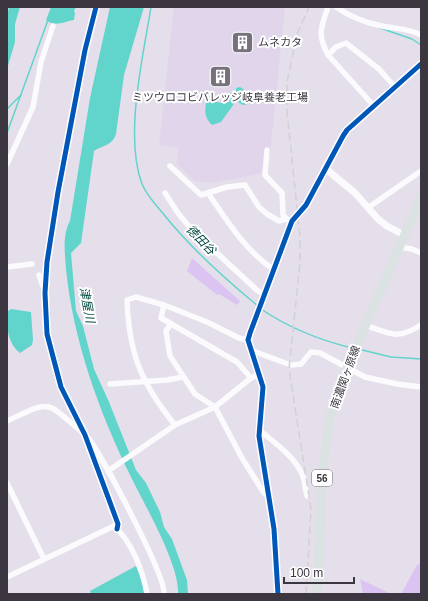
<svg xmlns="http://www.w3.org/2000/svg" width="428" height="601" viewBox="0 0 428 601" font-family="Arial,'Noto Sans JP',sans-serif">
	<rect width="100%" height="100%" fill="#e5dfeb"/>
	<path fill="#e0d5eb" d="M 174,7 L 285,7 L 270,154 L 260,174 L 210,183 L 193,180 L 177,164 L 178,147 L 159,145 Z"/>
	<g fill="#dcc4f2">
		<path d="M 192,258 L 240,301 L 237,305 L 219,294 L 217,295 L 187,271 Z"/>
		<path d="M 421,563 L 421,594 L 401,594 L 417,565 Z"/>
		<path d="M 360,579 L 391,594 L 363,594 Z"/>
	</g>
	<g fill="#61d4cc">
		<path d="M 9,7 L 20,7 L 15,24 L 15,42 L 7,69 L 7,16 Z"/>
		<path d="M 51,7 L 76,7 L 74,11 L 75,13 L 74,20 C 65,21 55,28 46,20 Z"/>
		<path d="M 110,7 L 144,7 L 124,75 L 116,134 C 112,146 103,145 94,151 L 81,243 L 71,253 L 76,311 L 83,326 L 94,369 L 109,402 L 136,470 L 146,483 L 160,512 L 164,527 L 172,539 L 187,580 L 188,594 L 178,594 C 180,565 144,504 131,477 C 99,412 73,340 66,269 C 65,254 62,235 70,221 L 90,98 Z"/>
		<path d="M 240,87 L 249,93 L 248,104 L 243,105 L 236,101 L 221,122 L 212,125 C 203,116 205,109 207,98 L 220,103 L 229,102 L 230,93 L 236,93 L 236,88 Z"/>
		<path d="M 11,309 L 31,312 L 33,340 L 32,345 L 20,353 C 7,343 7,327 7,312 Z"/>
		<path d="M 136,566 L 143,583 L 145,594 L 91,594 L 90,591 Z"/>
	</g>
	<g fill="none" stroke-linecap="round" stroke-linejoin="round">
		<g stroke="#61d4cc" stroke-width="1.5">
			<path d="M 151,7 C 143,57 124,136 142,184 C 147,196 157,206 165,216 C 192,249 225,279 258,306"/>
			<path d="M 380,28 L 412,39 L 421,45"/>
			<path d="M 7,109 L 21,95"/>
			<path d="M 7,133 L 48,20"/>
			<path d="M 261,309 C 289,328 319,340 352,348"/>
			<path d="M 358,349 L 391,357 L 421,359"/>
		</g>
		<g stroke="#fbfafc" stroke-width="5.5">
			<path d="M 96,7 L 85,50 L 58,192 L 47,262 L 45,293 L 47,334 L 61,387 L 85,435 L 118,524 L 117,529"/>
			<path d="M 328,7 C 321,28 317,34 328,55 L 374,106"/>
			<path d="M 336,7 C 349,16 366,23 382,26 C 395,29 409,28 421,35"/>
			<path d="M 328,55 L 336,47 L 346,43 L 379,69 L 395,87"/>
			<path d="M 267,150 L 265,175 L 282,193 L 283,215 L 288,220"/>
			<path d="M 7,164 L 33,107 L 41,62 L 53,26"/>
			<path d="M 328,164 L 347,130 L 421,64"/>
			<path d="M 170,166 L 201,195 L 227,187 L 245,185 L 259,207 L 267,214 L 279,221 L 286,219"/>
			<path d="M 165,193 L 178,213 L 192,230 L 258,291 L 265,294"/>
			<path d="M 208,193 C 228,222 244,249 274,270"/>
			<path d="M 369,207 L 421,171"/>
			<path d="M 399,247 L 412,249 L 421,253"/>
			<path d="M 7,267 L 32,264"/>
			<path d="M 39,275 L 44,289"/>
			<path d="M 164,305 L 136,297 L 127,300 C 129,354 141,383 175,425"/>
			<path d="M 170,325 L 166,331 L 170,356 L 195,394 L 215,407 L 242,458 L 264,493 L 268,495"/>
			<path d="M 365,325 C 390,334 398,340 421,325"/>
			<path d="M 248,340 L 239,338 L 207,322 L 164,305 L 161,318 L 237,362 L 251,378"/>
			<path d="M 253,351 L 288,364"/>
			<path d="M 292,365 L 301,364 L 311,352 L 320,353 L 365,377 L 397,384 L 421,387"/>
			<path d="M 110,384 L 167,380 L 183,377"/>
			<path d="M 7,421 C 52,400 44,400 82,432"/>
			<path d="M 259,430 C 274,442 294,456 302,474 C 305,480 305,489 307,496"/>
			<path d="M 89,439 C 103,458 166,576 164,594"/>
			<path d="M 108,471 L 175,425 L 215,407 L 251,378 L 260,374"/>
			<path d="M 7,483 L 44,559"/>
			<path d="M 7,577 L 114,526 C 132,542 143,571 147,594"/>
			<path d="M 278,594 L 274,529 L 259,436 L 263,387 L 248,340 L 292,221 L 306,205"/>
		</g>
		<g stroke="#fbfafc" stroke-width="7">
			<path d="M 325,168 L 355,193 L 378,219 L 387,226 L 404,235"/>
			<path d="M 306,205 L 328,164"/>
		</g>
		<path stroke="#dae2e2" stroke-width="9" d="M 317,594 L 323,469 L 329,422 L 334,404 L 347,368 L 421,197"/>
		<path stroke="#d2d1d4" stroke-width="1.5" stroke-dasharray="8 4" stroke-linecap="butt" d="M 306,594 L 311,509 L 289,369 L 300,263 L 300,237 L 287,112 L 287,82 L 297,34 L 309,7"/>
		<defs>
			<g id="cycleway">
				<path d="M 96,7 L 85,50 L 58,192 L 47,262 L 45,293 L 47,334 L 61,387 L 85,435 L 118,524 L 117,529"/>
				<path d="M 278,594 L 274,529 L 259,436 L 263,387 L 248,340 L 250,333 L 292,221 L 306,205 L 343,136 L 347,130 L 421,64"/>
			</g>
		</defs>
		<use href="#cycleway" stroke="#fff" stroke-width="8"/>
		<use href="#cycleway" stroke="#0057b8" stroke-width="5"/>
	</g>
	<defs>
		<symbol id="building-square" viewBox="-11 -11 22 22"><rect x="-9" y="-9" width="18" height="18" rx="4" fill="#76717b" stroke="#fff"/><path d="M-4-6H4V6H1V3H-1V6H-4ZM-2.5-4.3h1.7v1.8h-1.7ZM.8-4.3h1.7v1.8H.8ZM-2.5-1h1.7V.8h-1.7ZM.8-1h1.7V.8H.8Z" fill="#fff"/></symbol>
	</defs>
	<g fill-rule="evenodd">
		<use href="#building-square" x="230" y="30" width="25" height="25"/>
		<use href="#building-square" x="208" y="64" width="25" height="25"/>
	</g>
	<g text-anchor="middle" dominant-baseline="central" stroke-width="4" stroke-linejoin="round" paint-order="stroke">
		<rect fill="#fff" stroke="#767279" stroke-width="1" x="312" y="470" width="20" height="16" rx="3"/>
		<g font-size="10" font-weight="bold" fill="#3b363f">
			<text x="322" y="478">56</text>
		</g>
		<g font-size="11" fill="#3b363f" stroke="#fff" text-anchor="start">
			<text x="258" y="42">ムネカタ</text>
			<text x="220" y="97" text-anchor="middle">ミツウロコビバレッジ岐阜養老工場</text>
		</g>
		<g font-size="11" fill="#3b363f" stroke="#fff">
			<text transform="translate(345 377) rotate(-70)">南濃関ヶ原線</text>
		</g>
		<g font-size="12" font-style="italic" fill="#004841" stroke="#fff">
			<text transform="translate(201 240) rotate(46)">徳田谷</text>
			<text transform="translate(87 305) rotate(79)">津屋川</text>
		</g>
	</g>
	<rect width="428" height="601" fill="none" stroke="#3b363f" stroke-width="16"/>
	<path d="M284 577v6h70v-6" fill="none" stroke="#3b363f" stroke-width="2"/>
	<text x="290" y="577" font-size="12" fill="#3b363f" stroke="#ffffff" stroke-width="3" paint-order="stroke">100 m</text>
</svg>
